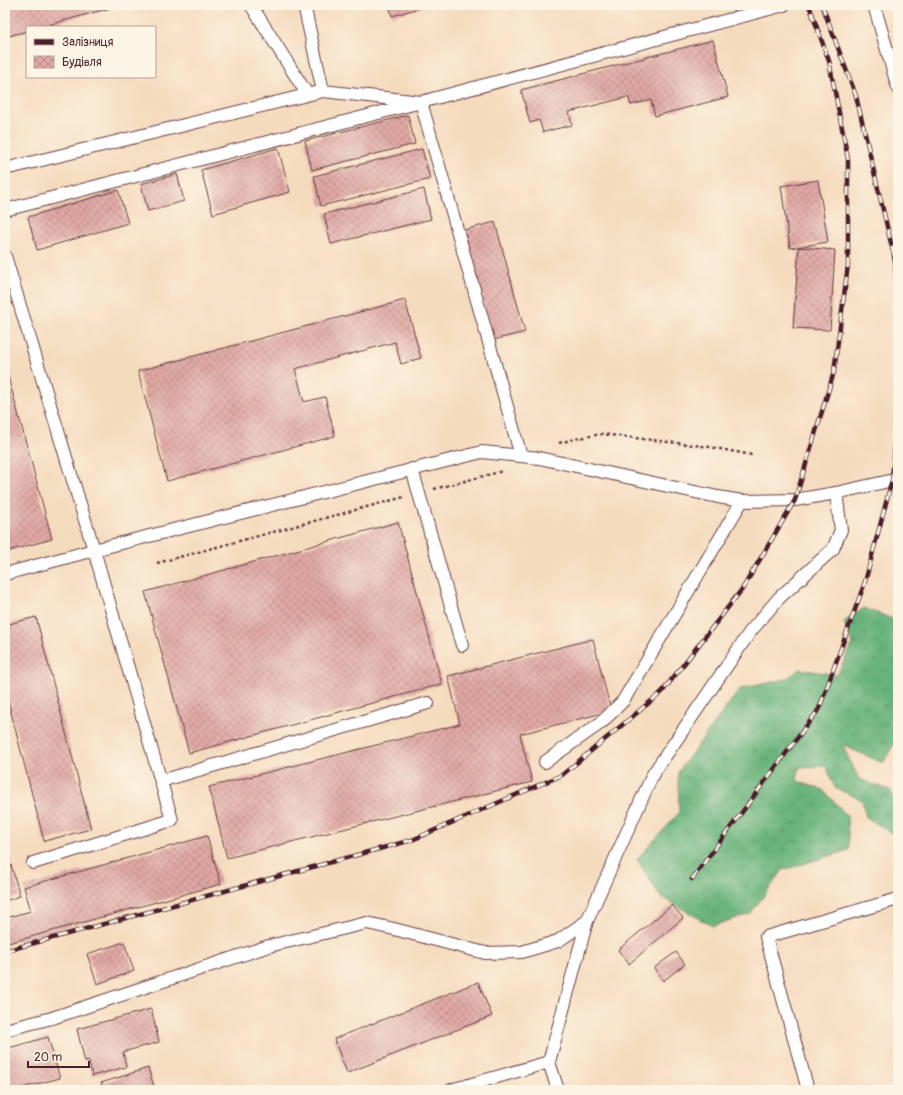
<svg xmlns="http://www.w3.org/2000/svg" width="903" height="1095" viewBox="0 0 903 1095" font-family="Pangolin,sans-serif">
	<defs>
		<pattern id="forest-crowns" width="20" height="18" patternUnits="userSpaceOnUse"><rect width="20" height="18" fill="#69b47c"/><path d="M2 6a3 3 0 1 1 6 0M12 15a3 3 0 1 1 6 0" fill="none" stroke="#589266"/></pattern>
		<pattern id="building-cross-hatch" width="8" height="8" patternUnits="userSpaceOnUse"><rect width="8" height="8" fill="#e1a9a5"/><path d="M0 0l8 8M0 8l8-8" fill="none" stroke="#b88987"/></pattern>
	</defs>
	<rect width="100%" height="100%" fill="#fcf5e5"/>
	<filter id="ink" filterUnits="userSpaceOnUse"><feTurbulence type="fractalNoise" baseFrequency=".025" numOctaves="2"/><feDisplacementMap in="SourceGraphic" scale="8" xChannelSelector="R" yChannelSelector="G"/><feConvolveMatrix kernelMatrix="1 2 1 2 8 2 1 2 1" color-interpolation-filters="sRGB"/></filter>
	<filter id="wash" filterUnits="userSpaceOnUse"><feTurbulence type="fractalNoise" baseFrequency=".012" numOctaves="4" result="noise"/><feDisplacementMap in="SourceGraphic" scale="16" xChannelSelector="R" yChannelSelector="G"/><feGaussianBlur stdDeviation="0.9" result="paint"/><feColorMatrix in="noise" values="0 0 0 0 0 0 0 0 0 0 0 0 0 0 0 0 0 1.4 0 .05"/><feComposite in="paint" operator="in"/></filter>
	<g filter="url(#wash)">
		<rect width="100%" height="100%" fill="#f5dbbe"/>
		<path fill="url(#forest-crowns)" stroke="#5a6a54" d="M 864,608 L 898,621 L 898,737 L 883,763 L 842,745 L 859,779 L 890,790 L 898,808 L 898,830 L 891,833 L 866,817 L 862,800 L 835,788 L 826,766 L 799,768 L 797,781 L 823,790 L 847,815 L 849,850 L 783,870 L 750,914 L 712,926 L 660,896 L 637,859 L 679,813 L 678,772 L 740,689 L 786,679 L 800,669 L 837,675 L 853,643 L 844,622 Z"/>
		<g id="blocks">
			<g fill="url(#building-cross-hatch)">
				<path d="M 5,5 L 121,5 L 41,27 L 27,27 L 27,31 L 5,37 Z"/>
				<path d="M 389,5 L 429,5 L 392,16 Z"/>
				<path d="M 713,40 L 728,97 L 655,116 L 651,100 L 631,105 L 628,97 L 569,112 L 572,125 L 543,132 L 539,120 L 530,123 L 521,90 Z"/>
				<path d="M 408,115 L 415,144 L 312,170 L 305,141 Z"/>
				<path d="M 278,148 L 290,192 L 213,214 L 201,170 Z"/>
				<path d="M 422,149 L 430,179 L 321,206 L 314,176 Z"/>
				<path d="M 177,174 L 184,201 L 148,211 L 141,184 Z"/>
				<path d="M 818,180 L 828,242 L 790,248 L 781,186 Z"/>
				<path d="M 424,189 L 431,219 L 331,244 L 324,214 Z"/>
				<path d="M 118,190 L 128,223 L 37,250 L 28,217 Z"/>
				<path d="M 495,222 L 525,332 L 493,340 L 464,230 Z"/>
				<path d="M 799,247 L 835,250 L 830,330 L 793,328 Z"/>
				<path d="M 405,300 L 421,358 L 401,364 L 395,342 L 295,369 L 304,402 L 325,397 L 335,436 L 167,481 L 138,371 Z"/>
				<path d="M 5,365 L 52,539 L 5,552 Z"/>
				<path d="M 398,522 L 442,684 L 189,753 L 145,592 Z"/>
				<path d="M 36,617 L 91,829 L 44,841 L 5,689 L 5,625 Z"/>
				<path d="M 593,639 L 611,711 L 520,734 L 532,782 L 227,858 L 209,787 L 460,724 L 448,676 Z"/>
				<path d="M 207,836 L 221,884 L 5,944 L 5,918 L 31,911 L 24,887 Z"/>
				<path d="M 11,865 L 20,896 L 5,901 L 5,867 Z"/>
				<path d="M 672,905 L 683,918 L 629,964 L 618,950 Z"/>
				<path d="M 124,942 L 134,971 L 97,984 L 87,954 Z"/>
				<path d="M 676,952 L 685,964 L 663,981 L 654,968 Z"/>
				<path d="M 478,982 L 492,1016 L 347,1073 L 334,1039 Z"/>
				<path d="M 151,1009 L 159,1042 L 123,1052 L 126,1067 L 92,1076 L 89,1061 L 85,1062 L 77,1029 Z"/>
				<path d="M 48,1037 L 60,1078 L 14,1090 L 5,1090 L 5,1049 Z"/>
				<path d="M 148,1068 L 155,1090 L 104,1090 L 101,1083 Z"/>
			</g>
		</g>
	</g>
	<g filter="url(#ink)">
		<use href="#blocks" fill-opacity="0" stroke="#643b41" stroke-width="1"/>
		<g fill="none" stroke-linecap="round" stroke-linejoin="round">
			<defs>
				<g id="lane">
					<path d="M 251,5 L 307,94"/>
					<path d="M 304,5 L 323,91 L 421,102 L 521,456"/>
					<path d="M 874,5 L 898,88"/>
					<path d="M 5,169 L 323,91"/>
					<path d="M 5,210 L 421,102 L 784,5"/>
					<path d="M 5,256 L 94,550 L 172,820 L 33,863"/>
					<path d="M 412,469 L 462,645"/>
					<path d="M 5,574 L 94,550 L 482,452 L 521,456 L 539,458 L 718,497 L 742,501 L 795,500 L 836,493 L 898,479"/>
					<path d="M 545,762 L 602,722 L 623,701 L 742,501"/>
					<path d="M 161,781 L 428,703"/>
					<path d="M 5,1030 L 52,1018 L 269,946 L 367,923 L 394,929 L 485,953 L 522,952 L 558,941 L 587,921"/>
					<path d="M 451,1090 L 549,1062"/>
					<path d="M 558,1090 L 549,1062 L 587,921 L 653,774 L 750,632 L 779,598 L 833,549 L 841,530 L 836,493"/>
					<path d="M 808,1090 L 766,937 L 898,899"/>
				</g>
			</defs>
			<use href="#lane" stroke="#643b41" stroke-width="14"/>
			<g stroke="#643b41" stroke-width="2.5" stroke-dasharray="3 3" stroke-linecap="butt">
				<path d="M 559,443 L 579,438 L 602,434 L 710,447 L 752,455"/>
				<path d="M 434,489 L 503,471"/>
				<path d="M 157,563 L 404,497"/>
			</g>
			<use href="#lane" stroke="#fff" stroke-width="12"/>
			<defs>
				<g id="rail">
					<path d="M 822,5 L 856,96 L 895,260 L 898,309"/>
					<path d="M 692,879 L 819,709 L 865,582 L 892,480 L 898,412"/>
					<path d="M 5,951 L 412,840 L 562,775 L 662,692 L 743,588 L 795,500 L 834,372 L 848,265 L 848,159 L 829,61 L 809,5"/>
				</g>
			</defs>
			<use href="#rail" stroke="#4a1f2b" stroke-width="4.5"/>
			<use href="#rail" stroke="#fcf5e5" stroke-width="3" stroke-dasharray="9" stroke-linecap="butt"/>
		</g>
	</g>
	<rect width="903" height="1095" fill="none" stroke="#fcf5e5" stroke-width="20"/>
	<rect x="26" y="26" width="130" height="52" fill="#fcf5e5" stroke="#b59f9b"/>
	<rect x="34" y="39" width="20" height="6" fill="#4a1f2b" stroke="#b59f9b"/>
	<text x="62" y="46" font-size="12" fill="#4a1f2b">Залізниця</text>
	<rect x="34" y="56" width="20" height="12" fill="url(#building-cross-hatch)" stroke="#b59f9b"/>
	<text x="62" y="66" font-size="12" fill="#4a1f2b">Будівля</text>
	<path d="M28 1061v6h61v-6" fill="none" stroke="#4a1f2b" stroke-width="2"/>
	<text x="34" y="1061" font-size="12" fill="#4a1f2b" stroke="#fcf5e5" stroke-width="3" paint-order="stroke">20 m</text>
</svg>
